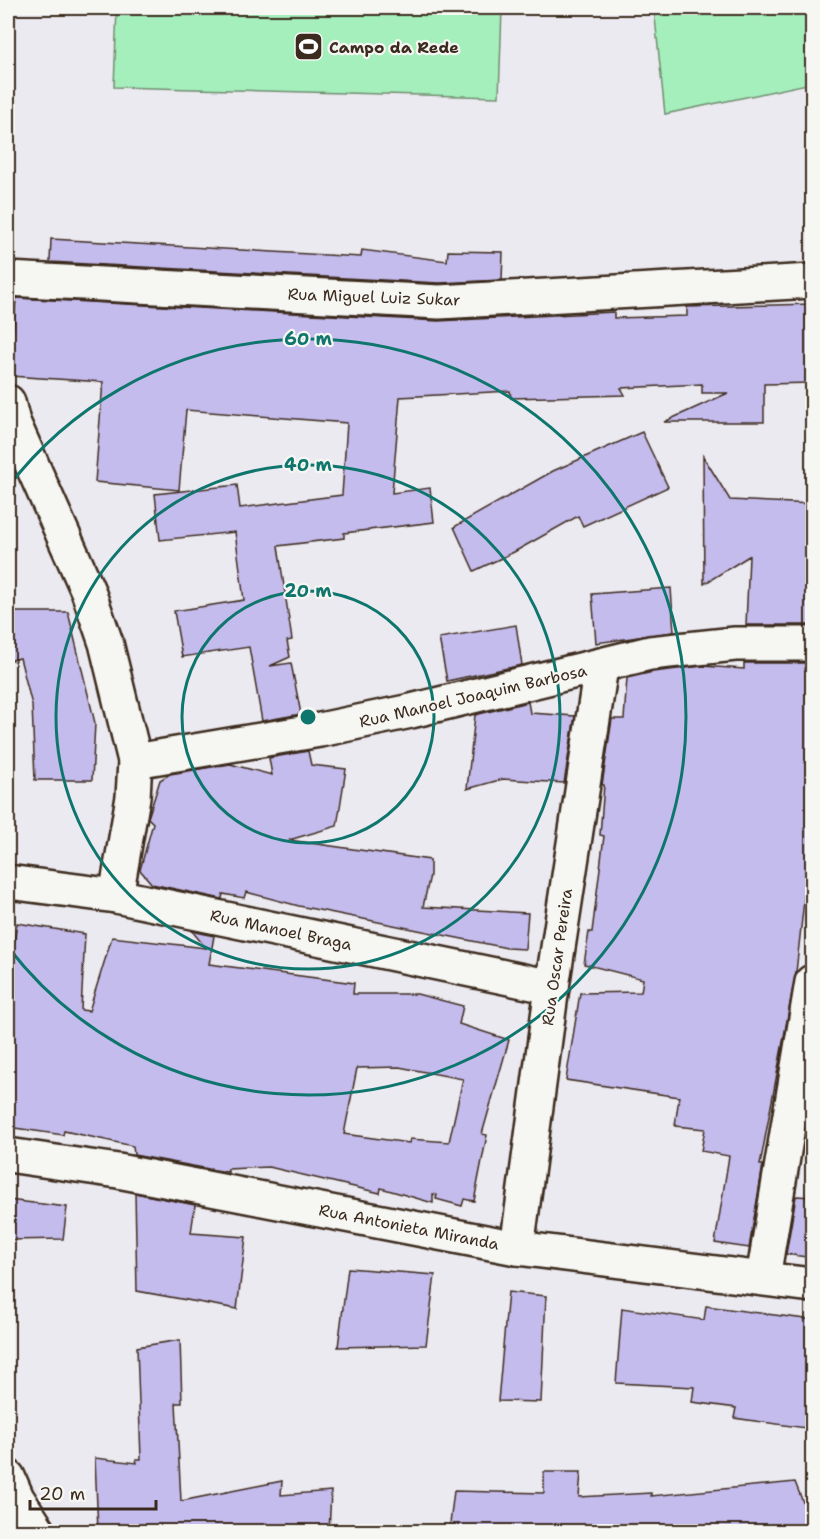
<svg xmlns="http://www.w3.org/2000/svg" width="820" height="1539" viewBox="0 0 820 1539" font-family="'Shantell Sans',sans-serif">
	<rect width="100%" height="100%" fill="#eceaf1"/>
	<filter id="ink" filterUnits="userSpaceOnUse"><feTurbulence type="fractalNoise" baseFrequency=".0167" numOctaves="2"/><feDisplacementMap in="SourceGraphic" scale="12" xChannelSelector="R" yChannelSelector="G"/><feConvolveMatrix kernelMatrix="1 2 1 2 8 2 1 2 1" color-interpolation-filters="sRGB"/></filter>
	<g filter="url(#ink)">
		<g fill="#a5efbd" stroke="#708c6e" stroke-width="1.5">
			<path d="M 117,8 L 502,8 L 499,97 L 114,87 Z"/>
			<path d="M 654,8 L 812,8 L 812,83 L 665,114 Z"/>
		</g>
		<g fill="#c5bcee" stroke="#3b2a1e" stroke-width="1.5" fill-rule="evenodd">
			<path d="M 51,239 L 361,257 L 362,250 L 447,261 L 448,251 L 503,252 L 502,280 L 439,283 L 50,262 Z"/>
			<path d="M 16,298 L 438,321 L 614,312 L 614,318 L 687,316 L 687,307 L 813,304 L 813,383 L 764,384 L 764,422 L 664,422 L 728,393 L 702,393 L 702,384 L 621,388 L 625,395 L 511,398 L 510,391 L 400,397 L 392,493 L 430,488 L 434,522 L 344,533 L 344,538 L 278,546 L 292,640 L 287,641 L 290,657 L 270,666 L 291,663 L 301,714 L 262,721 L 249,647 L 182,657 L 174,611 L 244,600 L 235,532 L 160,540 L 155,494 L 237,485 L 240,508 L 342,495 L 347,423 L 186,410 L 179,490 L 95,482 L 103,382 L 10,376 Z"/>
			<path d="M 642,432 L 668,487 L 583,526 L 578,516 L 514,552 L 474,571 L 454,527 L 553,471 Z"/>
			<path d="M 703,456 L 730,500 L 813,504 L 813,625 L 746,625 L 749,556 L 704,584 Z"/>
			<path d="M 671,588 L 674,632 L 596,643 L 592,594 Z"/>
			<path d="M 8,612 L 68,612 L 95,723 L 92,780 L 35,780 L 32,705 L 20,658 L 8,661 Z"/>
			<path d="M 516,625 L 522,665 L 447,681 L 439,638 Z"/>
			<path d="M 744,663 L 813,663 L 813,857 L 809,856 L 796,972 L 760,1165 L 763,1165 L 749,1248 L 715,1243 L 729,1156 L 701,1151 L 705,1129 L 675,1126 L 679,1097 L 566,1080 L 580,993 L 641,992 L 643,979 L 584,964 L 589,932 L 592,932 L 604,836 L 600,835 L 604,785 L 602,785 L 612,719 L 624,719 L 627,678 L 653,672 L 702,666 L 744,669 Z"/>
			<path d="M 528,702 L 530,713 L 575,716 L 564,783 L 503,779 L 467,789 L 475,715 Z"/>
			<path d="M 308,751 L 311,765 L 346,769 L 337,826 L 289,840 L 430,860 L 430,875 L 423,907 L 528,913 L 525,949 L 507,948 L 299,906 L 246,892 L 244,898 L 223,894 L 222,899 L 152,884 L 140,870 L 153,823 L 148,818 L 160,780 L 170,774 L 230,764 L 272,775 L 269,758 Z"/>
			<path d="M 17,923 L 85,934 L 81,1010 L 89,1011 L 112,937 L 206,948 L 192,931 L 214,936 L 209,964 L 354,983 L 353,994 L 417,994 L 463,1006 L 459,1024 L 509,1040 L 482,1134 L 487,1135 L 474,1201 L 464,1199 L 462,1206 L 436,1199 L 437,1195 L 433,1194 L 433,1203 L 381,1188 L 380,1193 L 269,1167 L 228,1169 L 228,1172 L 209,1169 L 134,1155 L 133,1146 L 64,1131 L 63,1135 L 8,1127 L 8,984 ZM 399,1067 L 463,1079 L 449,1142 L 410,1139 L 409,1143 L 344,1134 L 357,1068 Z"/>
			<path d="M 135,1193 L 195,1205 L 191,1233 L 246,1237 L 237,1309 L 137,1291 Z"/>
			<path d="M 796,1196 L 813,1197 L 813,1258 L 786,1254 Z"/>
			<path d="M 8,1200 L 67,1207 L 63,1239 L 8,1240 Z"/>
			<path d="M 348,1268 L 435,1275 L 426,1345 L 338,1347 Z"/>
			<path d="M 508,1292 L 546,1296 L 541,1402 L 498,1401 Z"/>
			<path d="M 706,1306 L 813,1320 L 813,1429 L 734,1418 L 736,1408 L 692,1402 L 694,1387 L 616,1383 L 622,1308 L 704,1320 Z"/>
			<path d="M 180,1340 L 182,1403 L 176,1403 L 181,1501 L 282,1481 L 281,1495 L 331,1491 L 329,1532 L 98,1531 L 95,1458 L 137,1463 L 136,1459 L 141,1459 L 137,1347 Z"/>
			<path d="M 544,1472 L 581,1472 L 579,1497 L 651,1493 L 651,1496 L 795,1482 L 812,1525 L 792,1532 L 449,1532 L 454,1491 L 544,1493 Z"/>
		</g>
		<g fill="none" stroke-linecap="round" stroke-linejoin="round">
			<defs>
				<g id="minor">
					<path d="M 8,279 L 439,302 L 812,281"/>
					<path d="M 8,402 L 13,422 L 88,591 L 106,643 L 135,761 L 133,797 L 116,896"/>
					<path d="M 135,761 L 320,730 L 411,711 L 650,653 L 735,644 L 812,644"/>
					<path d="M 8,882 L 116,896 L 552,987"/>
					<path d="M 8,1155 L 118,1171 L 517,1248 L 812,1285"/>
					<path d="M 517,1248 L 552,987 L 601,667"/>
					<path d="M 763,1278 L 812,982"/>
					<path d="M 8,1477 L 17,1498 L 39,1532"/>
				</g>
			</defs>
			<use href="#minor" stroke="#3b2a1e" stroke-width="38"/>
			<use href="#minor" stroke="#f6f6f2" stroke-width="33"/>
		</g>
	</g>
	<g fill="none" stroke="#0f766e" stroke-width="3">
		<circle cx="308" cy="717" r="126"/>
		<circle cx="308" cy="717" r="252"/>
		<path d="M8 487A378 378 0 1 1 8 947"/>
	</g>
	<defs>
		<symbol id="stadium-square" viewBox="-11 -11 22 22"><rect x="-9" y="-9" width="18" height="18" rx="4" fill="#3b2a1e" stroke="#f6f6f2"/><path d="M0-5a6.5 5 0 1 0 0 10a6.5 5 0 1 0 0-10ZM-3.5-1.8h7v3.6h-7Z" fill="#fff"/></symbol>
	</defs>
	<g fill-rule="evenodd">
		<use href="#stadium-square" x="292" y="30" width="33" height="33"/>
	</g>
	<g text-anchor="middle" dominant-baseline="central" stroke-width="4.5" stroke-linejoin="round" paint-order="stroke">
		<g font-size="16" font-weight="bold" fill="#3b2a1e" stroke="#f6f6f2" text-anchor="start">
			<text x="329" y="47">Campo da Rede</text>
		</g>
		<g font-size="16" fill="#3b2a1e" stroke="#f6f6f2">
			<text transform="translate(374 297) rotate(2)">Rua Miguel Luiz Sukar</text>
			<text transform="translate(473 696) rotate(-13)">Rua Manoel Joaquim Barbosa</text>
			<text transform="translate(281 930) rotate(12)">Rua Manoel Braga</text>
			<text transform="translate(557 957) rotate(-82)">Rua Oscar Pereira</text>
			<text transform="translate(409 1227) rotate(11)">Rua Antonieta Miranda</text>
		</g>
	</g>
	<circle cx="308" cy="717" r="9" fill="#0f766e" stroke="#f6f6f2" stroke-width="3"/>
	<g font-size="18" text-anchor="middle" font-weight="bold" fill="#0f766e" stroke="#f6f6f2" stroke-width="4.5" stroke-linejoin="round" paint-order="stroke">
		<text x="308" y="345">60 m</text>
		<text x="308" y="471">40 m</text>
		<text x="308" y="597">20 m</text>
	</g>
	<rect width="820" height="1539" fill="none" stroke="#f6f6f2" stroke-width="30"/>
	<rect x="15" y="15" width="790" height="1509" fill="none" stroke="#3b2a1e" stroke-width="2" filter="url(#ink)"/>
	<path d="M30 1500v9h126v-9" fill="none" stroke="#3b2a1e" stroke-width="3"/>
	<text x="39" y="1500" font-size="18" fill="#3b2a1e" stroke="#f6f6f2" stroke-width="4.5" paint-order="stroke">20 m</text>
</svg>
